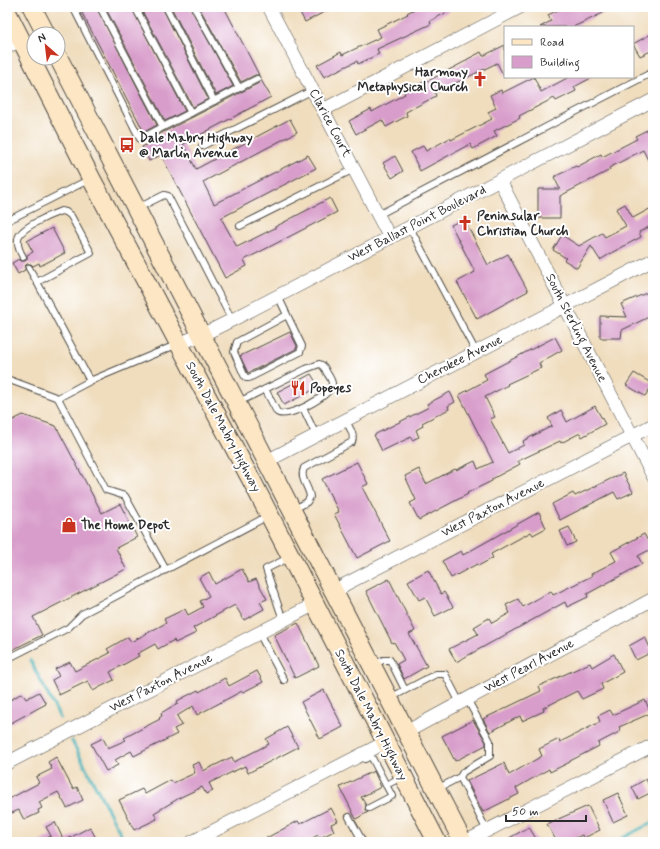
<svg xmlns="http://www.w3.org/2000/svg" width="660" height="849" viewBox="0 0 660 849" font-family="Mynerve,sans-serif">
	<rect width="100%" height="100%" fill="#fff"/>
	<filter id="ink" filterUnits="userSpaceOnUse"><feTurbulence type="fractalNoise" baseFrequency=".025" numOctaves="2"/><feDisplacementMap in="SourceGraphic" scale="8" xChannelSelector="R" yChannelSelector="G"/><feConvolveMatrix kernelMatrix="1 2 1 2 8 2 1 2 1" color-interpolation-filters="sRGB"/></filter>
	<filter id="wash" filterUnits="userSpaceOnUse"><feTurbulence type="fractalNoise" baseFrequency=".012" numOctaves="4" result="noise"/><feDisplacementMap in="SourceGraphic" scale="16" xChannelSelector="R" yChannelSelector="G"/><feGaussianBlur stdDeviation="0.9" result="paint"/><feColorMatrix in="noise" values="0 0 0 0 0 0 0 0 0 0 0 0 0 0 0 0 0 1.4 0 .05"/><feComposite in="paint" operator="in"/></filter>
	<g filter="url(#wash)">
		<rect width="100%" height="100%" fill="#f0ddbe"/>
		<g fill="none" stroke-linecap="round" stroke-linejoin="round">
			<g stroke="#3fb0b7" stroke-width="3">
				<path d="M 30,660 L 60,718"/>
				<path d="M 72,741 L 125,842"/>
				<path d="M 615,842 L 653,822"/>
			</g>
		</g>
		<g id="blocks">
			<g fill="#d89dcb">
				<path d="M 79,7 L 96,7 L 157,125 L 144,132 Z"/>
				<path d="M 105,7 L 131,7 L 185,111 L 165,121 Z"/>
				<path d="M 140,7 L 162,7 L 208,99 L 193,107 Z"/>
				<path d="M 171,7 L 190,7 L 233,86 L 216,95 Z"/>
				<path d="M 199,7 L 224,7 L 259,75 L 255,75 L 241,82 Z"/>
				<path d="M 297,7 L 334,7 L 305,22 Z"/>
				<path d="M 418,7 L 457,7 L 430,21 L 431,24 L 377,49 L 379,54 L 358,64 L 357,61 L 324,77 L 317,65 L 341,52 L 342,55 L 381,37 L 377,29 L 408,14 L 407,13 Z"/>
				<path d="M 564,7 L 616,7 L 573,27 L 540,27 L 551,21 L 548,15 Z"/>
				<path d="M 653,33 L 653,50 L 640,56 L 633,44 Z"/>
				<path d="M 505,45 L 505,78 L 497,63 L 435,93 L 436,96 L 406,112 L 407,116 L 386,127 L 382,120 L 356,134 L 349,121 L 371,109 L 372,112 L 405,94 L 404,92 L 427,80 L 428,81 L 466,61 L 466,60 L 481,52 L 483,56 Z"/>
				<path d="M 534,77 L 541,92 L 569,77 L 593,77 L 574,87 L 576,91 L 556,101 L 554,98 L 519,116 L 520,118 L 494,131 L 497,136 L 473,149 L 470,144 L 420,171 L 411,152 L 423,146 L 426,151 L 450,138 L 451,140 L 492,119 L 488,112 L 496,108 L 490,95 L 501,90 L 502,93 Z"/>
				<path d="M 261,80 L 271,97 L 183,144 L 196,169 L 290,119 L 297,132 L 203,182 L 214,204 L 308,155 L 316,168 L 221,218 L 237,247 L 275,228 L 275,227 L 330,198 L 337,212 L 244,260 L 247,266 L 225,278 L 161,155 L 149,161 L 142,147 L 149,143 L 148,140 L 259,83 Z"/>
				<path d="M 653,127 L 653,170 L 643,150 L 609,168 L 610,170 L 560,196 L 560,218 L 538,218 L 538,189 L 560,189 L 554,177 L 576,166 L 577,167 L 601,154 L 602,157 L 637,139 L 635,136 Z"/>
				<path d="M 395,156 L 403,171 L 392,178 L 383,163 Z"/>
				<path d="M 625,204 L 633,218 L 653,207 L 653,225 L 639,232 L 641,237 L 613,252 L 600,260 L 591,246 L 577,268 L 564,260 L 566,258 L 553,250 L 562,235 L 579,246 L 602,233 L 605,237 L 626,226 L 616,209 Z"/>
				<path d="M 464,219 L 488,265 L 508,254 L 528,291 L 477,319 L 457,282 L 475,272 L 451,225 Z"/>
				<path d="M 52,228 L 65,253 L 40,266 L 39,263 L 33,266 L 31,264 L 27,264 L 25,266 L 25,270 L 18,274 L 12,263 L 19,259 L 21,261 L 25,261 L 27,259 L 27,255 L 33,252 L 27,241 Z"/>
				<path d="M 653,290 L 653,315 L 622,330 L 621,338 L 600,338 L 600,316 L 627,317 L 621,304 Z"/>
				<path d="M 290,332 L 297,346 L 296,349 L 248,373 L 240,356 Z"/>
				<path d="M 555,337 L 562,350 L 539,363 L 541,368 L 507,384 L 508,385 L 485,397 L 495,417 L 490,419 L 508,453 L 524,445 L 523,441 L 552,426 L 548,418 L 561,410 L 567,422 L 595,406 L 605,424 L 582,437 L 580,433 L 561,443 L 560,441 L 518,461 L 520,464 L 492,479 L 492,481 L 467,493 L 468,494 L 419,520 L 410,503 L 416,500 L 405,476 L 419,469 L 426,484 L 455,469 L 456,470 L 475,461 L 478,469 L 493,462 L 459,395 L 487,380 L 484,374 Z"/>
				<path d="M 634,373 L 653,384 L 645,396 L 626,385 Z"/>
				<path d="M 311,374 L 319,387 L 284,405 L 277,392 Z"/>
				<path d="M 450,392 L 455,402 L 448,406 L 449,409 L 422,423 L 423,426 L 416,430 L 419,437 L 412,440 L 411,437 L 382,451 L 374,435 L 429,407 L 427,404 Z"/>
				<path d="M 23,415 L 56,426 L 102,513 L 120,504 L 137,537 L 116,548 L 126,569 L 33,617 L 42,635 L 12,650 L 7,640 L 7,423 Z"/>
				<path d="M 357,462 L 368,484 L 362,487 L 390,541 L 357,558 L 334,514 L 339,512 L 322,479 Z"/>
				<path d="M 623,473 L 633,492 L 618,499 L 614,492 L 560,520 L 552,504 L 573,493 L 575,496 Z"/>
				<path d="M 539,512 L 546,528 L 533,535 L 531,532 L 491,554 L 493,558 L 478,566 L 477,564 L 451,578 L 442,561 L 461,551 L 463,555 Z"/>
				<path d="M 569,527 L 576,542 L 567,546 L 560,531 Z"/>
				<path d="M 644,534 L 648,541 L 653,539 L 653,548 L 638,556 L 642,564 L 587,594 L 588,597 L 567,607 L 565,602 L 456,662 L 449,649 L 478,634 L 474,627 L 489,618 L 492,623 L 510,613 L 506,605 L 518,599 L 523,607 L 551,591 L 553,595 L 592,576 L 591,574 L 616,561 L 611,552 Z"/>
				<path d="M 242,569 L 249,582 L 256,579 L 267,599 L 260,602 L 264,609 L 244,620 L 235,605 L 193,628 L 196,633 L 175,643 L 174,640 L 158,649 L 155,644 L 137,654 L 139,656 L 110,672 L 114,680 L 100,687 L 93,691 L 88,681 L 59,695 L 52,680 L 59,676 L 55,669 L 70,662 L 75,671 L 110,653 L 107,649 L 128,637 L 131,642 L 166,623 L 164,619 L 185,609 L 188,615 L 203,607 L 200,601 L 209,596 L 199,578 L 209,572 L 215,584 Z"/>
				<path d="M 428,570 L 441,594 L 444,592 L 453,607 L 435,616 L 425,597 L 419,600 L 408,581 Z"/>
				<path d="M 389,579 L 415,631 L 409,634 L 427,666 L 404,679 L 397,664 L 404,660 L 394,642 L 392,643 L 366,591 Z"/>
				<path d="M 298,623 L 319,666 L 295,678 L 274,635 Z"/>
				<path d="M 645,637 L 652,652 L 636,660 L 629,646 Z"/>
				<path d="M 614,654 L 623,672 L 601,684 L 603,689 L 582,699 L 577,691 L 543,708 L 544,711 L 522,721 L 520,716 L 490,732 L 483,719 L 541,691 L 539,686 L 590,663 L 592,667 Z"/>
				<path d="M 257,671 L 263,682 L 243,692 L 242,691 L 197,715 L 193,706 L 177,716 L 182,725 L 174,729 L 177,734 L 134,756 L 131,751 L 115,760 L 118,765 L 106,771 L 91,744 L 103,738 L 108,748 L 126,740 L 124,738 L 160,719 L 159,718 L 162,716 L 161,713 L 178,703 L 177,701 L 198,690 L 199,692 L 225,678 L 229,686 Z"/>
				<path d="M 324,690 L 343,727 L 320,739 L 301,702 Z"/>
				<path d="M 39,692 L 46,704 L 7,725 L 7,702 L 22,693 L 26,699 Z"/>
				<path d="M 645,700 L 651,713 L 619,727 L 621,731 L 598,743 L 599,746 L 570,761 L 570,762 L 550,772 L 549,769 L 516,788 L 519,794 L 483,812 L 467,781 L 504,763 L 509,775 L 542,756 L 539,749 L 559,739 L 560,742 L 600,722 L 598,716 L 610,710 L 613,715 Z"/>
				<path d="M 473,720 L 486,742 L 486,745 L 455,761 L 442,736 Z"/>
				<path d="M 287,727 L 298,747 L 248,773 L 245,766 L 209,783 L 213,791 L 206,794 L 202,787 L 181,797 L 154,813 L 157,819 L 134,830 L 119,800 L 142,789 L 145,794 L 171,780 L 173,783 L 195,773 L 192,765 L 199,762 L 203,771 L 232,757 L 234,762 L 269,744 L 266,739 Z"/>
				<path d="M 56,757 L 73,789 L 77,787 L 83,800 L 67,808 L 58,792 L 39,802 L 42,808 L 38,810 L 39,813 L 24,820 L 19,810 L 7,815 L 7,800 L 39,783 L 36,777 L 52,769 L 48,762 Z"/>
				<path d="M 374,771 L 381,787 L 361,797 L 366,805 L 365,810 L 368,812 L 356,819 L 340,787 Z"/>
				<path d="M 646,779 L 652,792 L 638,799 L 632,787 Z"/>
				<path d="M 618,793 L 628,815 L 613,822 L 603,800 Z"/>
				<path d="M 588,806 L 600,830 L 584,838 L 582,835 L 567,842 L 557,842 L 547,824 Z"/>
				<path d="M 331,808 L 338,821 L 331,824 L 334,831 L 320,838 L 318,835 L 305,842 L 259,842 L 298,821 L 300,824 Z"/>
				<path d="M 55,822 L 64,841 L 90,827 L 97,840 L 92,842 L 39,842 L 51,836 L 46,827 Z"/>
				<path d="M 529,827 L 538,842 L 502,842 Z"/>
			</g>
		</g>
	</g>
	<g filter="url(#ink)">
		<use href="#blocks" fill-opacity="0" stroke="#494641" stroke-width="1"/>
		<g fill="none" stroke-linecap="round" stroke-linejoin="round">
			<defs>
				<g id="service">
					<path d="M 73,7 L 140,139 L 163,127"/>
					<path d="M 100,7 L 163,127 L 239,88 L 194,7"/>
					<path d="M 135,7 L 191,113"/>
					<path d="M 166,7 L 214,101"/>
					<path d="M 239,88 L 257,79"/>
					<path d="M 202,146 L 313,90"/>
					<path d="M 138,208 L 164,195 L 168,196 L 232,320"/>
					<path d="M 378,215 L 554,123 L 653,72"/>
					<path d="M 7,221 L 90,179"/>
					<path d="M 240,226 L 354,169"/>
					<path d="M 410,228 L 476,352"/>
					<path d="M 23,257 C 20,252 17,246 18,239 C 19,228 50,215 61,211 L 66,212 L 71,216 L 91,253 L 37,282 L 90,381"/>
					<path d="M 29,268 L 37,282"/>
					<path d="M 278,296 L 302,346 L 300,352 L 249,378 L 246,378 L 244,375 L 234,352 L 237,342 L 287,315"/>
					<path d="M 7,379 L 58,398 L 90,381 L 178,344"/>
					<path d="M 58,398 L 106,490 L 125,496 L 166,570"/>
					<path d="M 237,402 L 247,398 L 306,369 L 319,364 C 324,365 325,369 327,373 C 329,376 332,380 332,384 C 333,395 286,420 277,412 L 265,389"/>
					<path d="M 303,408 L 316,435"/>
					<path d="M 293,510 L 307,502 L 310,497 C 309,486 299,479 304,468 L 352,442 C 355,434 349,427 345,420"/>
					<path d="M 285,620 L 280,611 L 266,569 L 290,557"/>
					<path d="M 259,633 L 284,680"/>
					<path d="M 7,659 L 68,628 L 82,614 L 268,516"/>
					<path d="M 374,665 L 383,660 L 390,660 L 405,690"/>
					<path d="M 390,698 L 436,674 L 445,674 L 460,703"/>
					<path d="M 467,699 L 490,741 L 490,756 L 463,772 L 460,777 L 487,831"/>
					<path d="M 365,759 L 371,756 L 386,785"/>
					<path d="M 437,789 L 460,777"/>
					<path d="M 369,808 L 392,796 L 386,785 L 402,777"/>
					<path d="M 349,817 L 363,842"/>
				</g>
				<g id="minor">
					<path d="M 269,7 L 390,238"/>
					<path d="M 7,46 L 9,46 L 21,40"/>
					<path d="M 323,110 L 520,7"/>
					<path d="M 500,181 L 653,476"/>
					<path d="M 179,344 L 212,330 L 232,320 L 653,100"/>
					<path d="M 267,461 L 653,260"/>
					<path d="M 335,594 L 344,585 L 653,425"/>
					<path d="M 406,732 L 653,599"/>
					<path d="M 7,763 L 315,604"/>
					<path d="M 192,842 L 386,742"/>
					<path d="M 465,842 L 653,745"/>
				</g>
				<g id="secondary">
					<path d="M 32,7 L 46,34"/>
					<path d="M 7,12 L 91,178 L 254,485 L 437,842"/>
					<path d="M 58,57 L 463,842"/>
				</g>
			</defs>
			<use href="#service" stroke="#494641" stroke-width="8"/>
			<use href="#minor" stroke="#494641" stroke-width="14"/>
			<use href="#secondary" stroke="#494641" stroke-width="20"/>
			<use href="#service" stroke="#fff" stroke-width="6"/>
			<use href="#minor" stroke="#fff" stroke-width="13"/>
			<use href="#secondary" stroke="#fce6c4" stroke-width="18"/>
		</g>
	</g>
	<defs>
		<symbol id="church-bare" viewBox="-9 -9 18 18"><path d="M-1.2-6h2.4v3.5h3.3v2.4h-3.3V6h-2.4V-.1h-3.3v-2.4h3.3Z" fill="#c8321e" stroke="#fff" stroke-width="2.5" paint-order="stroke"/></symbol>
		<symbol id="bus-bare" viewBox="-9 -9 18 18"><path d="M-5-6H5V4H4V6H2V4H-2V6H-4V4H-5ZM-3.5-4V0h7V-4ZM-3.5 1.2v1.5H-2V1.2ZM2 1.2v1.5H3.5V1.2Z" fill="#c8321e" stroke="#fff" stroke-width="2.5" paint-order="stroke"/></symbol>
		<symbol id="restaurant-bare" viewBox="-9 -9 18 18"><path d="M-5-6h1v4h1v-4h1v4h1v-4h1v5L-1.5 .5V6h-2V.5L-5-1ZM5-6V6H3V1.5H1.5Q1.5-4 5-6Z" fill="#c8321e" stroke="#fff" stroke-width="2.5" paint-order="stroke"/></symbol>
		<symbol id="shop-bare" viewBox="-9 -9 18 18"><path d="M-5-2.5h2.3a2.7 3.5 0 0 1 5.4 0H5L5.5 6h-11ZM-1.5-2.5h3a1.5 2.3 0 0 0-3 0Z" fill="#c8321e" stroke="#fff" stroke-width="2.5" paint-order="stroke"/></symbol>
	</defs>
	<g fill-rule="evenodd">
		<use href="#church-bare" x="469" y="68" width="22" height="22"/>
		<use href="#bus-bare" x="116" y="134" width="22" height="22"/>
		<use href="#church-bare" x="454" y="212" width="22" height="22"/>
		<use href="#restaurant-bare" x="287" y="377" width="22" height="22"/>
		<use href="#shop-bare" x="58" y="514" width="22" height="22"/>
	</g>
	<g text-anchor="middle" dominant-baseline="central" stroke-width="4" stroke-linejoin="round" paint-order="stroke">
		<g font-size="13" font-weight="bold" fill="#2b2b2b" stroke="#fff" text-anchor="start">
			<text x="468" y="72" text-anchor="end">Harmony<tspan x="468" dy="15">Metaphysical Church</tspan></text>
			<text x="139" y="138">Dale Mabry Highway<tspan x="139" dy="15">@ Marlin Avenue</tspan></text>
			<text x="477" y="216">Peninsular<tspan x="477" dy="15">Christian Church</tspan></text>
			<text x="310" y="388">Popeyes</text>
			<text x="81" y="525">The Home Depot</text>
		</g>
		<g font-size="13" fill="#2b2b2b" stroke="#fff">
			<text transform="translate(330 123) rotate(62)">Clarice Court</text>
			<text transform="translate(417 224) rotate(-27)">West Ballast Point Boulevard</text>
			<text transform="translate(576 328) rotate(63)">South Sterling Avenue</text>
			<text transform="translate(460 360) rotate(-27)">Cherokee Avenue</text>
			<text transform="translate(223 427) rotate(62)">South Dale Mabry Highway</text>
			<text transform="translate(493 508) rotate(-27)">West Paxton Avenue</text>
			<text transform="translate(529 666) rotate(-28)">West Pearl Avenue</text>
			<text transform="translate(161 683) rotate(-27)">West Paxton Avenue</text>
			<text transform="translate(371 715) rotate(63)">South Dale Mabry Highway</text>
		</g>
	</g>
	<rect width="660" height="849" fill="none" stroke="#fff" stroke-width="24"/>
	<rect x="504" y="26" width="130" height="52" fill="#ffffff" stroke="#aaaaaa"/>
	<rect x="512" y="39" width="20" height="6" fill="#fce6c4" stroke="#aaaaaa"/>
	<text x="540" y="46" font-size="12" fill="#2b2b2b">Road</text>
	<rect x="512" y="56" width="20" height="12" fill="#d89dcb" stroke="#aaaaaa"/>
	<text x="540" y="66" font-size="12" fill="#2b2b2b">Building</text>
	<g transform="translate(46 46) rotate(332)"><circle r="19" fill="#ffffff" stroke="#aaaaaa"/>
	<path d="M0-3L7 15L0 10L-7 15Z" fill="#c8321e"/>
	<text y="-6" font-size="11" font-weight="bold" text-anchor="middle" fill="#2b2b2b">N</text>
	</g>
	<path d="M506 815v6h80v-6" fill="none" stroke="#2b2b2b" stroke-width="2"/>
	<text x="512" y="815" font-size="12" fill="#2b2b2b" stroke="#ffffff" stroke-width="3" paint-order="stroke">50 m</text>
</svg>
